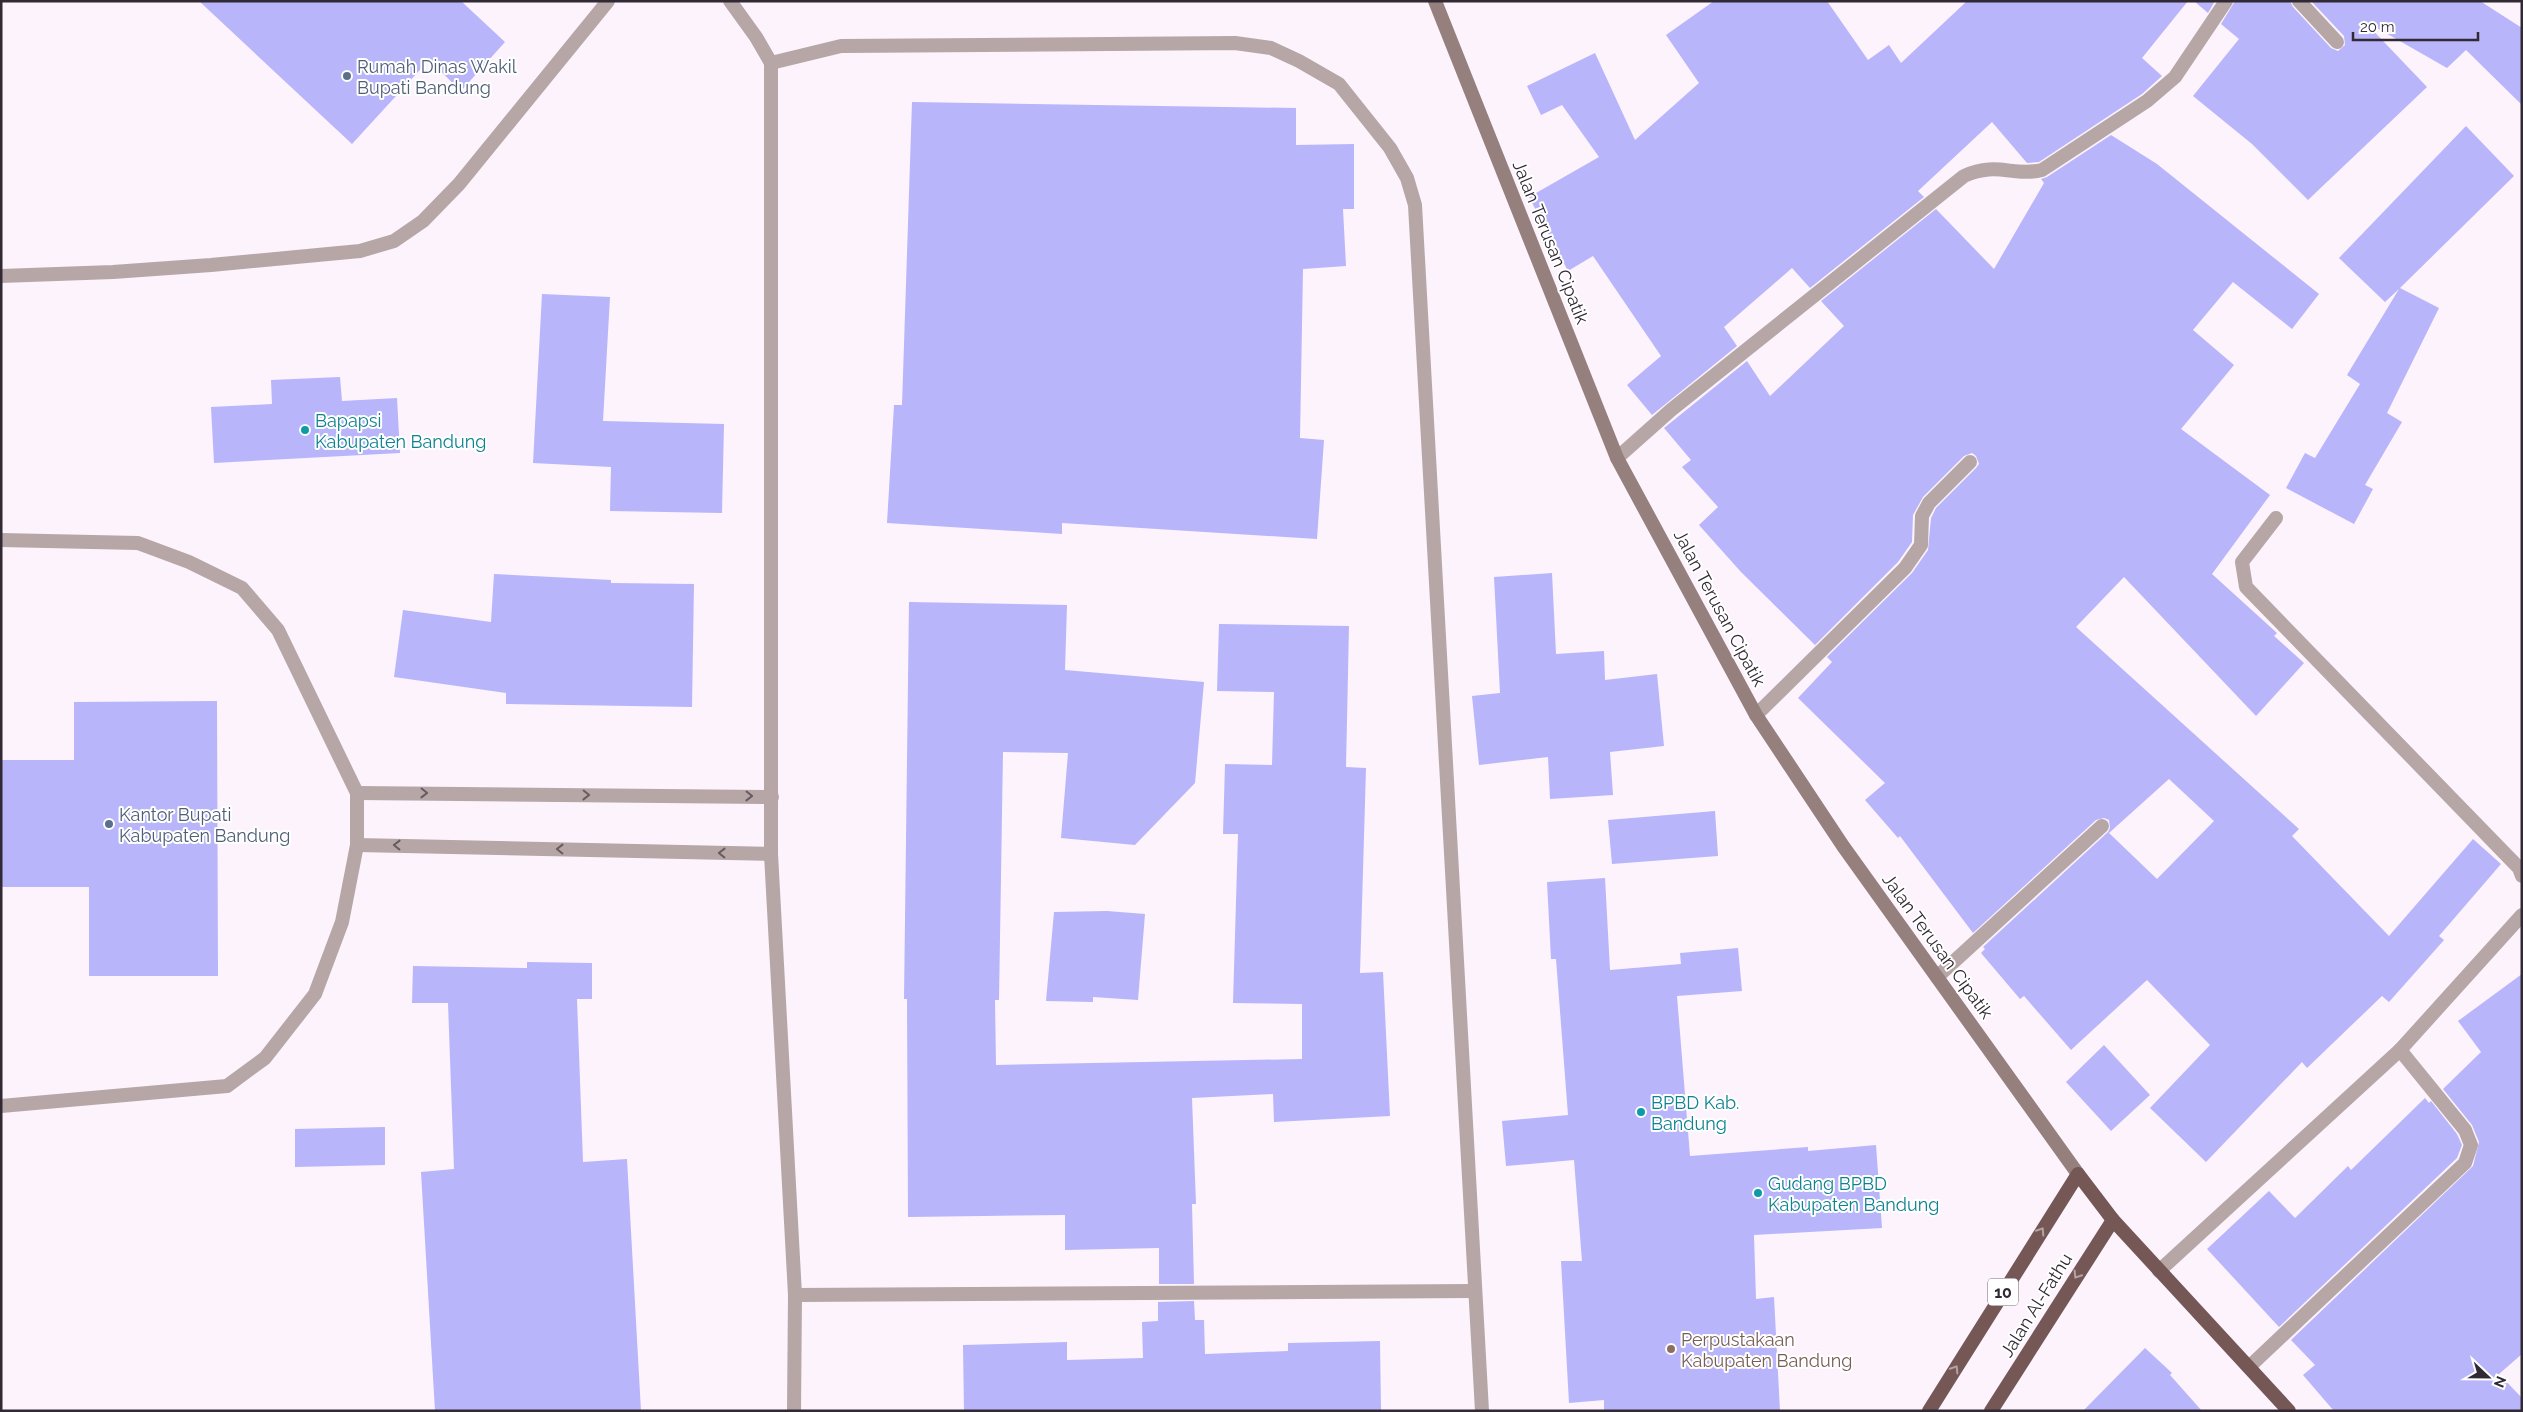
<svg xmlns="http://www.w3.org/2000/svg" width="2523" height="1412" viewBox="0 0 2523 1412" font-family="Raleway,sans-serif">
	<rect width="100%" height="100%" fill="#fcf3fd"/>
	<g fill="#b8b5fa" fill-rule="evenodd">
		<path d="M 199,1 L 461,1 L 505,42 L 461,91 L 429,60 L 352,144 Z"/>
		<path d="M 1714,1 L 1827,1 L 1868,60 L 1889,45 L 1901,63 L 1967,1 L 2188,1 L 2142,58 L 2162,76 L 2142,94 L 2039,162 L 2027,163 L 1992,122 L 1918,191 L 1924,197 L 1810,288 L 1792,268 L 1724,327 L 1737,346 L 1652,415 L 1627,385 L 1661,356 L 1593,256 L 1568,271 L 1529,197 L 1599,157 L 1562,105 L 1541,115 L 1527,86 L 1595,53 L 1635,140 L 1699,83 L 1666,35 Z"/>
		<path d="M 2194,1 L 2215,1 L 2208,13 Z"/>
		<path d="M 2235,1 L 2290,1 L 2293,7 L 2331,48 L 2338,51 L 2345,45 L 2344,36 L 2311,1 L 2480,1 L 2522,28 L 2522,105 L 2466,50 L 2447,68 L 2363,20 L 2427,87 L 2308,200 L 2252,144 L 2193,96 L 2239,39 L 2221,24 Z"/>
		<path d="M 912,102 L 1296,108 L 1296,145 L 1354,144 L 1354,209 L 1343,209 L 1346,266 L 1303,269 L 1300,438 L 1324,440 L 1317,539 L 1062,523 L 1062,534 L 887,523 L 894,405 L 902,405 Z"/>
		<path d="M 2466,126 L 2514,176 L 2400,288 L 2439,308 L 2387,413 L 2402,422 L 2365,485 L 2373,489 L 2354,524 L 2286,488 L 2305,453 L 2315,458 L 2360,384 L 2347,375 L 2399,289 L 2385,302 L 2339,258 Z"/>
		<path d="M 2111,135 L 2157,164 L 2319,294 L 2292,329 L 2233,282 L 2193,330 L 2234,365 L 2181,429 L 2270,495 L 2212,574 L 2277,633 L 2274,636 L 2304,663 L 2256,716 L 2124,577 L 2076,627 L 2299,829 L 2292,836 L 2389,936 L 2473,839 L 2501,864 L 2439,936 L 2444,940 L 2389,1002 L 2382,996 L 2307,1068 L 2302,1062 L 2206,1162 L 2150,1108 L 2210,1045 L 2147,980 L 2071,1050 L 2024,996 L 2020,999 L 1981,953 L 1985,949 L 1983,947 L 2108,832 L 2110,828 L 2109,820 L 2104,818 L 2096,820 L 1973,933 L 1900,836 L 1898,838 L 1865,800 L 1885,783 L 1798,698 L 1832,662 L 1827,657 L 1912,573 L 1928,550 L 1931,518 L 1936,508 L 1976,468 L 1979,464 L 1976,456 L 1972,453 L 1964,456 L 1923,497 L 1913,515 L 1912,542 L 1898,562 L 1815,645 L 1741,572 L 1699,525 L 1718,507 L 1682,467 L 1691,460 L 1664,428 L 1747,361 L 1770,396 L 1844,326 L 1821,301 L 1936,209 L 1994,269 L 2044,183 L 2041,179 L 2047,177 ZM 2169,779 L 2214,821 L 2157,879 L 2109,833 Z"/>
		<path d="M 542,294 L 610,297 L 603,421 L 724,424 L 722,513 L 610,511 L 611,467 L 533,463 Z"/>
		<path d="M 340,377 L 342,401 L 397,398 L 400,453 L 214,463 L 211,407 L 272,404 L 271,380 Z"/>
		<path d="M 1552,573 L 1556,654 L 1604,651 L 1605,680 L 1657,674 L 1664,746 L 1610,752 L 1613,795 L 1550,799 L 1548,757 L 1479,765 L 1472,696 L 1500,693 L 1494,577 Z"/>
		<path d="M 494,574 L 611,580 L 611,583 L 694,584 L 692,707 L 506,704 L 506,693 L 394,677 L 403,610 L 491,622 Z"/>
		<path d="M 909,602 L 1067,605 L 1065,670 L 1204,682 L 1195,783 L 1135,845 L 1061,838 L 1068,753 L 1003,752 L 999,1000 L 995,1000 L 996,1065 L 1302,1059 L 1302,1004 L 1233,1003 L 1238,834 L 1223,834 L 1225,764 L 1272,765 L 1274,692 L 1217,691 L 1219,624 L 1349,626 L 1346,767 L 1366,768 L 1360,973 L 1383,972 L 1390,1116 L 1274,1122 L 1273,1094 L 1192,1098 L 1196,1204 L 1192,1204 L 1194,1284 L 1159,1284 L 1159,1248 L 1065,1250 L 1065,1215 L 908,1217 L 907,999 L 904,999 Z"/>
		<path d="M 217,701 L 218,976 L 89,976 L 89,887 L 1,887 L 1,760 L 74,760 L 74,702 Z"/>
		<path d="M 1715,811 L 1718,856 L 1612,864 L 1608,820 Z"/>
		<path d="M 1605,878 L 1610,970 L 1681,964 L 1680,953 L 1738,948 L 1742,991 L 1677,996 L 1690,1156 L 1808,1147 L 1808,1151 L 1876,1145 L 1882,1228 L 1754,1235 L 1756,1299 L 1774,1297 L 1780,1411 L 1604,1411 L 1604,1400 L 1569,1403 L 1561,1261 L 1582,1261 L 1574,1160 L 1506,1166 L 1502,1121 L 1568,1115 L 1556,959 L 1551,959 L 1547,882 Z"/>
		<path d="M 1107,911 L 1145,914 L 1138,1000 L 1093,997 L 1093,1002 L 1046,1001 L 1054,912 Z"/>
		<path d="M 527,962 L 592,963 L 592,999 L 577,999 L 583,1162 L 627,1159 L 641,1411 L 435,1411 L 421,1172 L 454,1169 L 448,1003 L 412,1003 L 413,966 L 527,968 Z"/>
		<path d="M 2522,974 L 2522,1354 L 2499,1374 L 2522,1398 L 2522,1411 L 2334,1411 L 2303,1375 L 2315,1365 L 2291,1340 L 2473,1166 L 2479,1142 L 2472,1125 L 2443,1089 L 2481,1052 L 2458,1021 Z"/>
		<path d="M 2104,1045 L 2150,1095 L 2111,1131 L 2066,1082 Z"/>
		<path d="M 2425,1098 L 2429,1103 L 2431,1101 L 2457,1134 L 2462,1145 L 2457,1158 L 2279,1327 L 2207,1249 L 2269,1191 L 2295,1218 L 2348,1166 L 2351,1170 Z"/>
		<path d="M 385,1127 L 385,1165 L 295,1167 L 295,1129 Z"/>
		<path d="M 1194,1301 L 1195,1320 L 1204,1320 L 1205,1354 L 1288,1351 L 1288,1343 L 1380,1341 L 1381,1411 L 964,1411 L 963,1345 L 1067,1342 L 1067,1360 L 1143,1358 L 1142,1322 L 1158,1321 L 1158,1302 Z"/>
		<path d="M 2145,1348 L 2172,1373 L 2170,1375 L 2202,1411 L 2083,1411 Z"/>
	</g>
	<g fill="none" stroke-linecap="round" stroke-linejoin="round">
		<g stroke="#b6a6a5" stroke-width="14">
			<path d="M 730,1 L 756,37 L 771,63 L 841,46 L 1235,43 L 1271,48 L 1299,61 L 1339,84 L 1390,148 L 1407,178 L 1415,205 L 1482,1411"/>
			<path d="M 2299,1 L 2337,42"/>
			<path d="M 771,63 L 771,854 L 795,1295 L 794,1411"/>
			<path d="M 1,276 L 113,272 L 211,265 L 360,251 L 394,241 L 423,221 L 459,184 L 608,1"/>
			<path d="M 1617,458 L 1671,410 L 1964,176 C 1997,161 2013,177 2042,170 L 2147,101 L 2175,77 L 2226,1"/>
			<path d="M 2276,518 L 2242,562 L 2246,587 L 2519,868 L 2522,876"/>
			<path d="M 1,540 L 138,543 L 189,562 L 242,588 L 278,630 L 357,793 L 357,845 L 342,922 L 315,994 L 265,1058 L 227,1086 L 1,1106"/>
			<path d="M 1756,715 L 1905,568 L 1921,545 L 1922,516 L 1929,503 L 1970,462"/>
			<path d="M 357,793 L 772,797"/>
			<path d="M 357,845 L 771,854"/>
			<path d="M 1937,977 L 2102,826"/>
			<path d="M 2400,1050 L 2522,915"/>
			<path d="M 2159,1271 L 2400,1050 L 2465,1130 L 2471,1145 L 2465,1163 L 2249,1367"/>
			<path d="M 795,1295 L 1474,1291"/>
		</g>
		<path stroke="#96807d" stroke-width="14" d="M 1435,1 L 1617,458 L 1756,715 L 1843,846 L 2078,1174"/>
		<g stroke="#755856" stroke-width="14">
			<path d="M 1929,1411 L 2078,1174 L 2113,1220 L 2289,1411"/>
			<path d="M 1991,1411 L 2113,1220"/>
		</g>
	</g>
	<defs><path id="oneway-chevron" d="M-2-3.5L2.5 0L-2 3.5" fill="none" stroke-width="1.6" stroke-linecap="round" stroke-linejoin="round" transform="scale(1.25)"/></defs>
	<g stroke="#665b61">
		<use href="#oneway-chevron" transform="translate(424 793) rotate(1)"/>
		<use href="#oneway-chevron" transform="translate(586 795) rotate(1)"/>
		<use href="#oneway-chevron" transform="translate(749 796) rotate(1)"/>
		<use href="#oneway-chevron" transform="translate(397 845) rotate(-179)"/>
		<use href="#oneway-chevron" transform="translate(560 849) rotate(-179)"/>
		<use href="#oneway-chevron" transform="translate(722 853) rotate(-179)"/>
	</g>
	<g stroke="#b3a3a2">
		<use href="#oneway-chevron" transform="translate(2041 1231) rotate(-57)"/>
		<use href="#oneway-chevron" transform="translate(2077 1275) rotate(122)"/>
		<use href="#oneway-chevron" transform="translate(1955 1369) rotate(-58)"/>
	</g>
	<g fill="#5c6f8a" stroke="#fff" stroke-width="2">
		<circle cx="347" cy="76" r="5"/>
		<circle cx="109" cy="824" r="5"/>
	</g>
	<g fill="#0f9aa8" stroke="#fff" stroke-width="2">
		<circle cx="305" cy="430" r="5"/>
		<circle cx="1641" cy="1112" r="5"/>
		<circle cx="1758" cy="1193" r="5"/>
	</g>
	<circle fill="#8d6e63" stroke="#fff" stroke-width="2" cx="1671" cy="1349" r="5"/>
	<g text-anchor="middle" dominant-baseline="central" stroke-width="4" stroke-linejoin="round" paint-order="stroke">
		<rect fill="#fff" stroke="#6f6970" stroke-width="1" x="1988" y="1278.5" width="30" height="27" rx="4"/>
		<g font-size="16" font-weight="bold" fill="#312933">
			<text x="2003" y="1292">10</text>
		</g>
		<g font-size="18" fill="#4e5e75" stroke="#fff" text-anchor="start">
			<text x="357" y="66">Rumah Dinas Wakil<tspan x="357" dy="21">Bupati Bandung</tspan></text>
			<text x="119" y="814">Kantor Bupati<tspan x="119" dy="21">Kabupaten Bandung</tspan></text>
		</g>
		<g font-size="18" fill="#312933" stroke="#fff">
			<text transform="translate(1551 242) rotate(68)">Jalan Terusan Cipatik</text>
			<text transform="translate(1720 608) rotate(62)">Jalan Terusan Cipatik</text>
			<text transform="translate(1938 946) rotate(54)">Jalan Terusan Cipatik</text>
			<text transform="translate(2036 1305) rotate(-58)">Jalan Al-Fathu</text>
		</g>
		<g font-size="18" fill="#0d838f" stroke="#fff" text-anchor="start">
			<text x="315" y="420">Bapapsi<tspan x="315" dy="21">Kabupaten Bandung</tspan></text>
			<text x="1651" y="1102">BPBD Kab.<tspan x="1651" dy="21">Bandung</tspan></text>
			<text x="1768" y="1183">Gudang BPBD<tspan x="1768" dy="21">Kabupaten Bandung</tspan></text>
		</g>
		<g font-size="18" fill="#785e54" stroke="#fff" text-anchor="start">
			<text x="1681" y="1339">Perpustakaan<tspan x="1681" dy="21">Kabupaten Bandung</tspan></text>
		</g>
	</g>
	<rect width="2523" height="1412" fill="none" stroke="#312933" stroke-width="5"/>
	<g transform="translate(2488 1377) rotate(112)" stroke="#ffffff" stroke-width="4" paint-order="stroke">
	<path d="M0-4L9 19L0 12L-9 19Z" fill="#312933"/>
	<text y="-8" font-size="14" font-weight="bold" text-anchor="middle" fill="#312933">N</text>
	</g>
	<path d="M2353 32v8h125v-8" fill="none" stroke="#312933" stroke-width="2.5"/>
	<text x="2360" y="32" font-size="15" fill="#312933" stroke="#ffffff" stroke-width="4" paint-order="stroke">20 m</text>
</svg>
